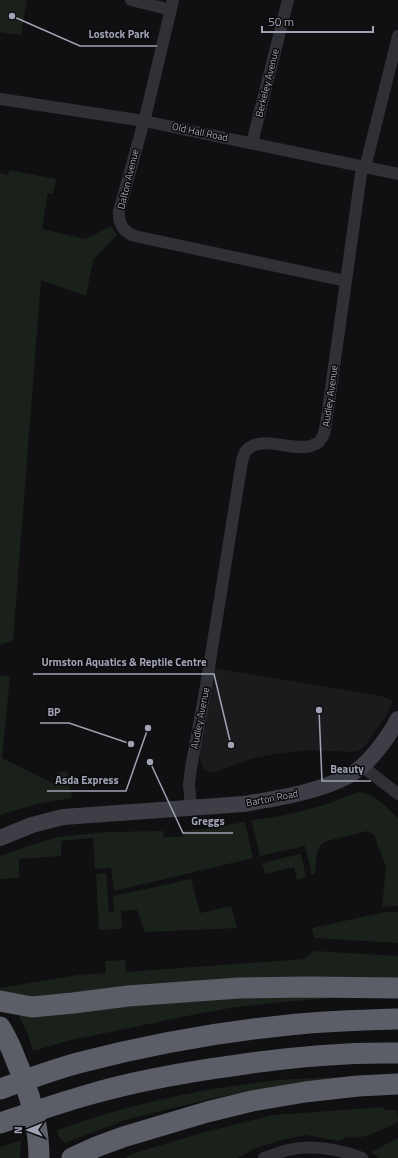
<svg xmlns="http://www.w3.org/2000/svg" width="398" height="1158" viewBox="0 0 398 1158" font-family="'Titillium Web',sans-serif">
	<rect width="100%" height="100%" fill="#100f11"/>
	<path fill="#1b1b1e" d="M 213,668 L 382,696 L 393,701 L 384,719 L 376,730 L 366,745 L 359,751 L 352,752 L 309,750 L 281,753 L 254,758 L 215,772 L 208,772 L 203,768 L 199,754 Z"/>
	<g fill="#1a211b">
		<path d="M 0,0 L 27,0 L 21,35 L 0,32 Z"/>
		<path d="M 9,170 L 56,179 L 53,194 L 48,193 L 42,229 L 85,239 L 112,226 L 114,231 L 117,235 L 93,260 L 86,296 L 41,280 L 13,640 L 0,645 L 0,173 L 8,175 Z"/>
		<path d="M 0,676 L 10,676 L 2,758 L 54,784 L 60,783 L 57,773 L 67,771 L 72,798 L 36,804 L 0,815 Z"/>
		<path d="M 359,792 C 376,794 386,807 398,818 L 398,906 L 382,907 L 386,867 L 374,835 L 367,831 L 327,841 C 314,846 317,862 315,874 L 312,875 L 305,846 L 260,856 L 251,820 C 277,817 302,812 327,804 C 338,800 348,795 359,792 Z"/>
		<path d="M 245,822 L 253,858 L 114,891 L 111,868 L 95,869 L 93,838 L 61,841 L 61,856 L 19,859 L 19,878 L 0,879 L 0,856 L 31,845 L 58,837 L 105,832 L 163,831 L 164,837 L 182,837 L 183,831 L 203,829 Z"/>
		<path d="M 301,854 L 306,877 L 297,880 L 294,867 L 265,874 L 262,863 Z"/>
		<path d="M 106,873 L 109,912 L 114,911 L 113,896 L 191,879 L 200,913 L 231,906 L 237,928 L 145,932 L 137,910 L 121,911 L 122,929 L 99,930 L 96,874 Z"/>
		<path d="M 385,912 L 398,912 L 398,943 L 314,938 L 312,928 Z"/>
		<path d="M 314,951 L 398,956 L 398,980 L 29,1000 L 0,993 L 0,988 L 78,975 L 106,973 L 105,961 L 125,960 L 126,972 L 304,959 Z"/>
		<path d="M 366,995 L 272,1003 L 230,1008 L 182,1017 L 67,1041 L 33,1051 L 28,1035 L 18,1014 L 167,1000 Z"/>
		<path d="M 352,1076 L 280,1086 L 214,1098 L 125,1120 L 65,1143 L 59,1137 L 57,1130 C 128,1104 204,1088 279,1080 C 303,1078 328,1078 352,1076 Z"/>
		<path d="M 383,1107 L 384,1110 L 397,1110 L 398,1122 C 382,1129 363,1141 346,1137 L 339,1141 L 305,1135 L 282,1140 L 256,1148 L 238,1158 L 125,1158 L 132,1154 L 201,1133 L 273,1115 Z"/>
		<path d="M 398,1138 L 398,1158 L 379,1158 L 371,1152 Z"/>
		<path d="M 21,1140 L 20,1158 L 0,1158 L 0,1147 Z"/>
	</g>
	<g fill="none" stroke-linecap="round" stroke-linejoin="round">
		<g stroke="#303136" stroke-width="12">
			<path d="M 131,0 L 171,10"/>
			<path d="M 173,0 L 146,114 L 119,211 C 118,223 123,232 135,236 L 346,281"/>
			<path d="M 0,99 L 144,121 L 398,174"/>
			<path d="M 252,143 L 288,0"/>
			<path d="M 362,766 L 398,794"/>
			<path d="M 191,808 L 189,784 L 191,768 L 207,680 L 242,461 C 243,458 244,455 245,452 C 258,433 292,452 311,446 C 314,444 317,444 319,442 C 324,436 325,431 326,424 L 346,281 L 361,174 L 367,160 L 398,36"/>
			<path d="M 264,1158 C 272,1155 280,1152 288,1150 C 314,1144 338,1149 362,1158"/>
		</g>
		<path stroke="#3e3f46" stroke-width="16" d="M 0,838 L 32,825 L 63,817 L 244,804 C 278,798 327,791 356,771 C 372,760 389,736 398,719"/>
		<g stroke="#5c5e67" stroke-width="21">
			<path d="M 0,1001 L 32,1007 L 73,1003 L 128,996 L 239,988 L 309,987 L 398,988"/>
			<path d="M 0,1027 C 6,1037 11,1047 15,1058 C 29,1090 39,1123 39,1158"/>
			<path d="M 0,1089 C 26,1080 52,1070 78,1063 C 147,1045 218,1032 289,1025 C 325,1021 362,1020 398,1019"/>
			<path d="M 0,1123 C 28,1114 56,1104 84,1096 C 134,1081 186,1072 238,1065 C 291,1057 344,1052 398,1053"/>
			<path d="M 72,1158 L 96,1147 L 123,1137 L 207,1112 L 252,1101 L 305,1092 L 358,1086 L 398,1084"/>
		</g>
	</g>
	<g text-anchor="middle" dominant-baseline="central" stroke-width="3" stroke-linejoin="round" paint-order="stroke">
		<g font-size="10" fill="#9fa3b3" stroke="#0b0a0c">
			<text transform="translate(267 83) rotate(-76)">Berkeley Avenue</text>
			<text transform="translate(200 132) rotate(12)">Old Hall Road</text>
			<text transform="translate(128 179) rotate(-76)">Dalton Avenue</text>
			<text transform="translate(330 396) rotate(-82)">Audley Avenue</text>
			<text transform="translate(200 718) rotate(-79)">Audley Avenue</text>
			<text transform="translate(272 798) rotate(-11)">Barton Road</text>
		</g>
	</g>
	<path fill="none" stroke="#9fa3b3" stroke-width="1.5" d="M12 16L80 46H157M231 745L214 674H33M131 744L69 723H40M319 710L322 781H371M148 728L126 791H47M150 762L183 833H233"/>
	<g fill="#9fa3b3" stroke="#0b0a0c" stroke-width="1.5">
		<circle cx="12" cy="16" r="4"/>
		<circle cx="231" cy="745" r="4"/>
		<circle cx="131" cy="744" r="4"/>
		<circle cx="319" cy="710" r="4"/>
		<circle cx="148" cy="728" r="4"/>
		<circle cx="150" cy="762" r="4"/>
	</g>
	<g font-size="11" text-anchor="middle" font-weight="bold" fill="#9fa3b3" stroke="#0b0a0c" stroke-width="3" stroke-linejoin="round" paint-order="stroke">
		<text x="119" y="38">Lostock Park</text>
		<text x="124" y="666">Urmston Aquatics &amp; Reptile Centre</text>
		<text x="54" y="716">BP</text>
		<text x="347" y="773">Beauty</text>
		<text x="87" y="784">Asda Express</text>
		<text x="208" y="825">Greggs</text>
	</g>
	<g transform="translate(28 1130) rotate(269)" stroke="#0b0a0c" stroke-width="3" paint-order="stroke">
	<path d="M0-3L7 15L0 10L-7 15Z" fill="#9fa3b3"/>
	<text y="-6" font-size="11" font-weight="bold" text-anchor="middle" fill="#9fa3b3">N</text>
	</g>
	<path d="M262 26v6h111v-6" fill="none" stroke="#9fa3b3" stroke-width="2"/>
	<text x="268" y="26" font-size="12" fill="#9fa3b3" stroke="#0b0a0c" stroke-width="3" paint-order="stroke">50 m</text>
</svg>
